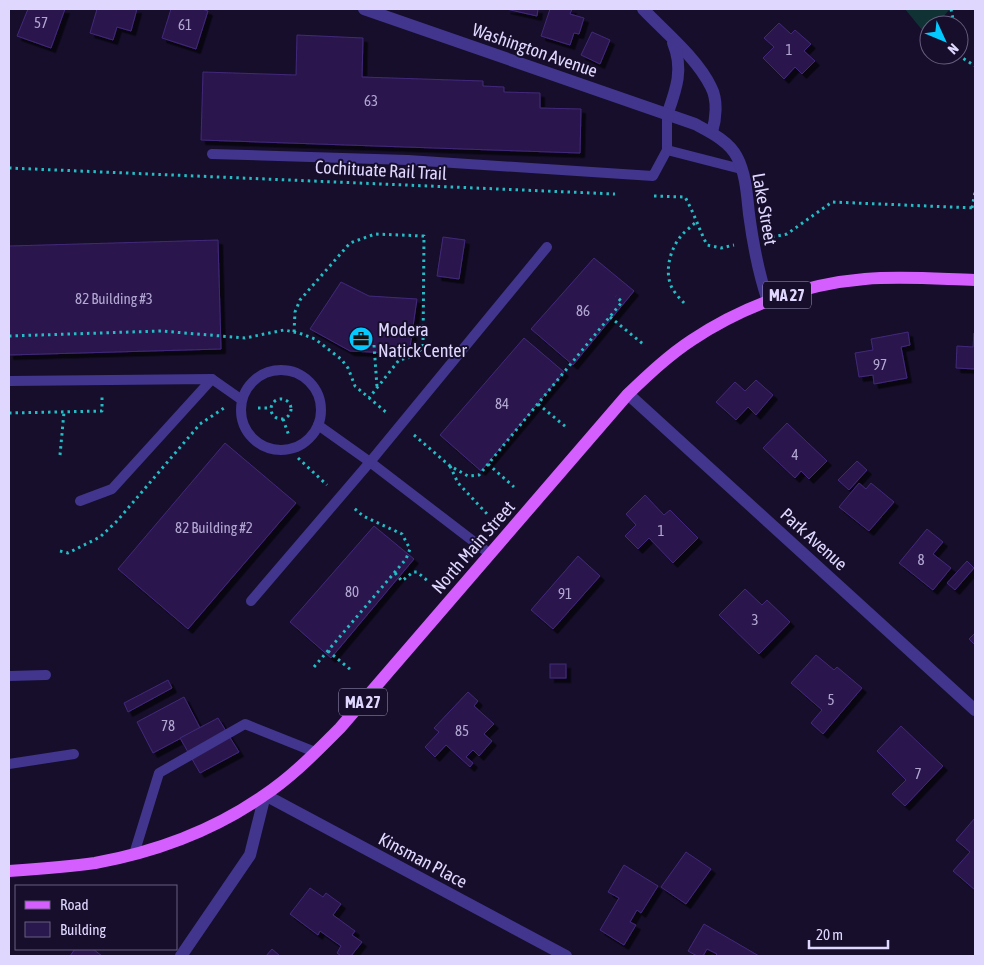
<svg xmlns="http://www.w3.org/2000/svg" width="984" height="965" viewBox="0 0 984 965" font-family="'Asap Condensed',sans-serif">
	<defs>
		<filter id="shadow"><feDropShadow dx="4.5" dy="4.5" stdDeviation="0" flood-color="#0009"/></filter>
	</defs>
	<rect width="100%" height="100%" fill="#160e2a"/>
	<path fill="#103234" d="M 905,9 L 950,9 L 936,25 L 929,25 L 929,33 L 927,36 Z"/>
	<g fill="#29184d" stroke="#42287b" filter="url(#shadow)">
		<path d="M 28,9 L 65,9 L 51,48 L 17,36 Z"/>
		<path d="M 97,9 L 137,9 L 131,31 L 117,27 L 113,40 L 90,33 Z"/>
		<path d="M 171,9 L 202,9 L 208,11 L 196,49 L 162,38 Z"/>
		<path d="M 506,9 L 538,9 L 537,16 Z"/>
		<path d="M 550,9 L 572,9 L 570,14 L 584,18 L 579,34 L 574,33 L 570,45 L 541,36 Z"/>
		<path d="M 779,23 L 791,34 L 795,30 L 811,44 L 804,51 L 815,61 L 802,74 L 795,67 L 784,79 L 763,58 L 774,47 L 764,38 Z"/>
		<path d="M 592,32 L 610,40 L 600,64 L 581,55 Z"/>
		<path d="M 297,35 L 363,38 L 362,77 L 483,81 L 483,86 L 504,87 L 504,92 L 540,93 L 540,108 L 581,109 L 580,153 L 201,140 L 203,72 L 296,75 Z"/>
		<path d="M 443,237 L 465,240 L 459,279 L 437,276 Z"/>
		<path d="M 218,240 L 221,349 L 9,355 L 9,246 Z"/>
		<path d="M 594,258 L 634,291 L 573,365 L 531,329 Z"/>
		<path d="M 341,282 L 369,296 L 417,299 L 409,354 L 350,351 L 310,329 Z"/>
		<path d="M 908,332 L 910,345 L 901,347 L 907,378 L 874,384 L 873,375 L 859,377 L 855,353 L 873,350 L 871,339 Z"/>
		<path d="M 974,333 L 975,369 L 956,368 L 957,346 L 973,347 Z"/>
		<path d="M 524,338 L 564,372 L 481,471 L 440,435 Z"/>
		<path d="M 756,380 L 773,395 L 756,415 L 748,407 L 736,420 L 716,402 L 735,382 L 745,391 Z"/>
		<path d="M 787,423 L 827,461 L 809,479 L 801,471 L 795,478 L 763,448 Z"/>
		<path d="M 225,443 L 296,503 L 188,629 L 118,569 Z"/>
		<path d="M 857,461 L 867,470 L 849,490 L 838,480 Z"/>
		<path d="M 859,483 L 866,489 L 871,483 L 894,502 L 869,531 L 839,507 Z"/>
		<path d="M 645,495 L 664,515 L 670,510 L 698,538 L 673,563 L 649,538 L 638,549 L 625,536 L 636,525 L 626,514 Z"/>
		<path d="M 374,526 L 414,559 L 331,658 L 290,622 Z"/>
		<path d="M 927,529 L 943,542 L 933,554 L 951,568 L 933,590 L 899,563 Z"/>
		<path d="M 578,556 L 600,576 L 553,629 L 531,610 Z"/>
		<path d="M 967,561 L 974,568 L 955,590 L 947,583 Z"/>
		<path d="M 745,589 L 762,605 L 767,600 L 790,622 L 759,654 L 719,615 Z"/>
		<path d="M 975,633 L 975,645 L 969,639 Z"/>
		<path d="M 816,655 L 834,670 L 837,667 L 862,688 L 823,734 L 811,723 L 822,710 L 791,683 Z"/>
		<rect x="550" y="664" width="16" height="14"/>
		<path d="M 168,680 L 172,688 L 128,712 L 124,703 Z"/>
		<path d="M 468,692 L 478,701 L 474,706 L 494,724 L 484,734 L 492,741 L 479,756 L 473,750 L 466,757 L 473,763 L 470,767 L 446,745 L 435,757 L 425,747 L 439,732 L 434,728 Z"/>
		<path d="M 184,697 L 200,728 L 153,753 L 137,722 Z"/>
		<path d="M 218,718 L 239,752 L 200,773 L 180,738 Z"/>
		<path d="M 901,726 L 943,766 L 905,806 L 892,794 L 906,780 L 877,751 Z"/>
		<path d="M 975,818 L 975,890 L 953,871 L 970,852 L 956,840 Z"/>
		<path d="M 686,852 L 711,869 L 686,904 L 661,887 Z"/>
		<path d="M 624,865 L 658,886 L 641,913 L 637,910 L 630,922 L 636,925 L 624,945 L 600,930 L 619,898 L 608,892 Z"/>
		<path d="M 310,888 L 323,897 L 326,893 L 341,904 L 333,915 L 355,931 L 352,935 L 362,942 L 351,956 L 341,956 L 337,953 L 341,946 L 320,931 L 318,935 L 290,914 Z"/>
		<path d="M 704,924 L 759,956 L 715,956 L 717,954 L 707,949 L 703,956 L 697,956 L 688,951 Z"/>
		<path d="M 75,949 L 93,949 L 102,956 L 70,956 Z"/>
		<path d="M 272,949 L 280,956 L 266,956 Z"/>
	</g>
	<g fill="none" stroke-linecap="round" stroke-linejoin="round">
		<g stroke="#24bcc5" stroke-width="3" stroke-dasharray="2.5 4" stroke-linecap="butt">
			<path d="M 951,9 L 954,25"/>
			<path d="M 958,55 L 975,66"/>
			<path d="M 9,168 L 615,194"/>
			<path d="M 654,196 L 685,197 C 694,213 699,229 707,245 L 721,248 L 734,245"/>
			<path d="M 972,208 L 975,192"/>
			<path d="M 772,237 L 787,234 L 832,202 L 975,208"/>
			<path d="M 684,303 C 680,299 675,293 672,288 C 664,272 670,249 681,236 C 685,231 691,227 696,222"/>
			<path d="M 610,317 L 643,344"/>
			<path d="M 294,332 L 295,312 L 300,300 L 350,243 L 375,234 L 424,236 L 423,348 L 411,357 L 399,360 L 369,398"/>
			<path d="M 9,336 L 161,331 L 245,338 L 284,330 L 299,333 L 315,339 L 341,359 L 348,368 L 355,386 L 387,413"/>
			<path d="M 374,345 L 377,387"/>
			<circle cx="281" cy="409" r="10"/>
			<path d="M 538,404 L 566,427"/>
			<path d="M 258,408 L 270,408"/>
			<path d="M 9,413 L 102,411 L 102,397"/>
			<path d="M 283,419 L 289,436"/>
			<path d="M 200,424 L 224,408"/>
			<path d="M 414,435 L 450,466 L 468,476 L 479,475 L 622,302 L 616,296"/>
			<path d="M 60,455 L 64,412"/>
			<path d="M 298,458 L 327,485"/>
			<path d="M 488,464 L 514,487"/>
			<path d="M 450,466 L 458,483 L 489,516"/>
			<path d="M 60,551 L 68,553 L 100,537 L 117,521 L 200,424"/>
			<path d="M 395,573 L 402,581 L 413,572 L 417,572 L 429,582"/>
			<path d="M 328,651 L 351,670"/>
			<path d="M 314,667 L 406,559 L 410,549 L 402,534 L 363,516 L 354,508"/>
		</g>
		<g stroke="#42358d" stroke-width="10">
			<path d="M 667,115 L 667,150 L 741,169"/>
			<path d="M 212,154 L 408,160 L 653,176 L 667,150"/>
			<circle cx="281" cy="410" r="40"/>
			<path d="M 9,381 L 212,379 L 242,400"/>
			<path d="M 318,425 L 370,462 L 490,554"/>
			<path d="M 80,501 L 112,489 L 212,379"/>
			<path d="M 251,601 L 370,462 L 547,247"/>
			<path d="M 9,676 L 46,675"/>
			<path d="M 9,764 L 74,754"/>
			<path d="M 134,854 L 159,773 L 245,724 L 315,752"/>
		</g>
		<g stroke="#42358d" stroke-width="12">
			<path d="M 643,9 C 665,32 697,58 711,87 C 718,100 716,119 712,132"/>
			<path d="M 667,115 C 676,90 684,69 673,43"/>
			<path d="M 628,394 L 975,710"/>
			<path d="M 181,956 L 250,855 L 265,795 L 566,956"/>
		</g>
		<path stroke="#42358d" stroke-width="12" d="M 364,9 L 695,124 C 710,132 729,141 737,157 C 746,174 747,196 749,214 C 753,244 758,272 768,301"/>
		<path stroke="#d55eff" stroke-width="12" d="M 9,871 C 38,869 67,867 95,863 C 155,852 214,830 263,796 C 292,777 316,752 340,728 L 628,394 C 648,375 669,355 692,340 C 743,306 804,284 865,279 C 902,276 939,279 975,280"/>
	</g>
	<defs>
		<symbol id="office-disc" viewBox="-11 -11 22 22"><circle r="9.5" fill="#03c9ff" stroke="#160e2a"/><path d="M-6-3h4V-5.5h4V-3h4V5H-6ZM-1-4.5V-3h2v-1.5ZM-6 0V1H6V0Z" fill="#111"/></symbol>
	</defs>
	<g fill-rule="evenodd">
		<use href="#office-disc" x="347" y="325" width="28" height="28"/>
	</g>
	<g text-anchor="middle" dominant-baseline="central" stroke-width="4" stroke-linejoin="round" paint-order="stroke">
		<g font-size="15" fill="#b2a7d2">
			<text x="41" y="22">57</text>
			<text x="185" y="24">61</text>
			<text x="789" y="49">1</text>
			<text x="371" y="100">63</text>
			<text x="114" y="298">82 Building #3</text>
			<text x="583" y="310">86</text>
			<text x="880" y="364">97</text>
			<text x="502" y="403">84</text>
			<text x="795" y="454">4</text>
			<text x="214" y="527">82 Building #2</text>
			<text x="661" y="530">1</text>
			<text x="921" y="559">8</text>
			<text x="352" y="591">80</text>
			<text x="565" y="593">91</text>
			<text x="755" y="619">3</text>
			<text x="831" y="699">5</text>
			<text x="168" y="725">78</text>
			<text x="462" y="730">85</text>
			<text x="918" y="773">7</text>
		</g>
		<g fill="#160e2a" stroke="#a39bbf" stroke-width="1">
			<rect x="763" y="281.5" width="48" height="27" rx="4"/>
			<rect x="339" y="688.5" width="48" height="27" rx="4"/>
		</g>
		<g font-size="16" font-weight="bold" fill="#e0d7ff">
			<text x="787" y="295">MA 27</text>
			<text x="363" y="702">MA 27</text>
		</g>
		<g font-size="18" fill="#e0d7ff" stroke="#160e2a">
			<text transform="translate(535 50) rotate(19)">Washington Avenue</text>
			<text transform="translate(381 170) rotate(3)">Cochituate Rail Trail</text>
			<text transform="translate(765 209) rotate(80)">Lake Street</text>
			<text transform="translate(814 539) rotate(42)">Park Avenue</text>
			<text transform="translate(473 547) rotate(-49)">North Main Street</text>
			<text transform="translate(423 860) rotate(28)">Kinsman Place</text>
		</g>
		<g font-size="18" fill="#e0d7ff" stroke="#160e2a" text-anchor="start">
			<text x="378" y="329">Modera<tspan x="378" dy="21">Natick Center</tspan></text>
		</g>
	</g>
	<rect width="984" height="965" fill="none" stroke="#e0d7ff" stroke-width="20"/>
	<rect x="15" y="885" width="162" height="65" fill="#160e2a" stroke="#675e7f"/>
	<rect x="25" y="901" width="25" height="8" fill="#d55eff" stroke="#675e7f"/>
	<text x="60" y="910" font-size="15" fill="#e0d7ff">Road</text>
	<rect x="25" y="922" width="25" height="15" fill="#29184d" stroke="#675e7f"/>
	<text x="60" y="935" font-size="15" fill="#e0d7ff">Building</text>
	<g transform="translate(944 40) rotate(134)"><circle r="24" fill="#160e2a" stroke="#675e7f"/>
	<path d="M0-4L9 19L0 12L-9 19Z" fill="#03c9ff"/>
	<text y="-8" font-size="14" font-weight="bold" text-anchor="middle" fill="#e0d7ff">N</text>
	</g>
	<path d="M809 940v8h79v-8" fill="none" stroke="#e0d7ff" stroke-width="2.5"/>
	<text x="816" y="940" font-size="15" fill="#e0d7ff" stroke="#160e2a" stroke-width="4" paint-order="stroke">20 m</text>
</svg>
